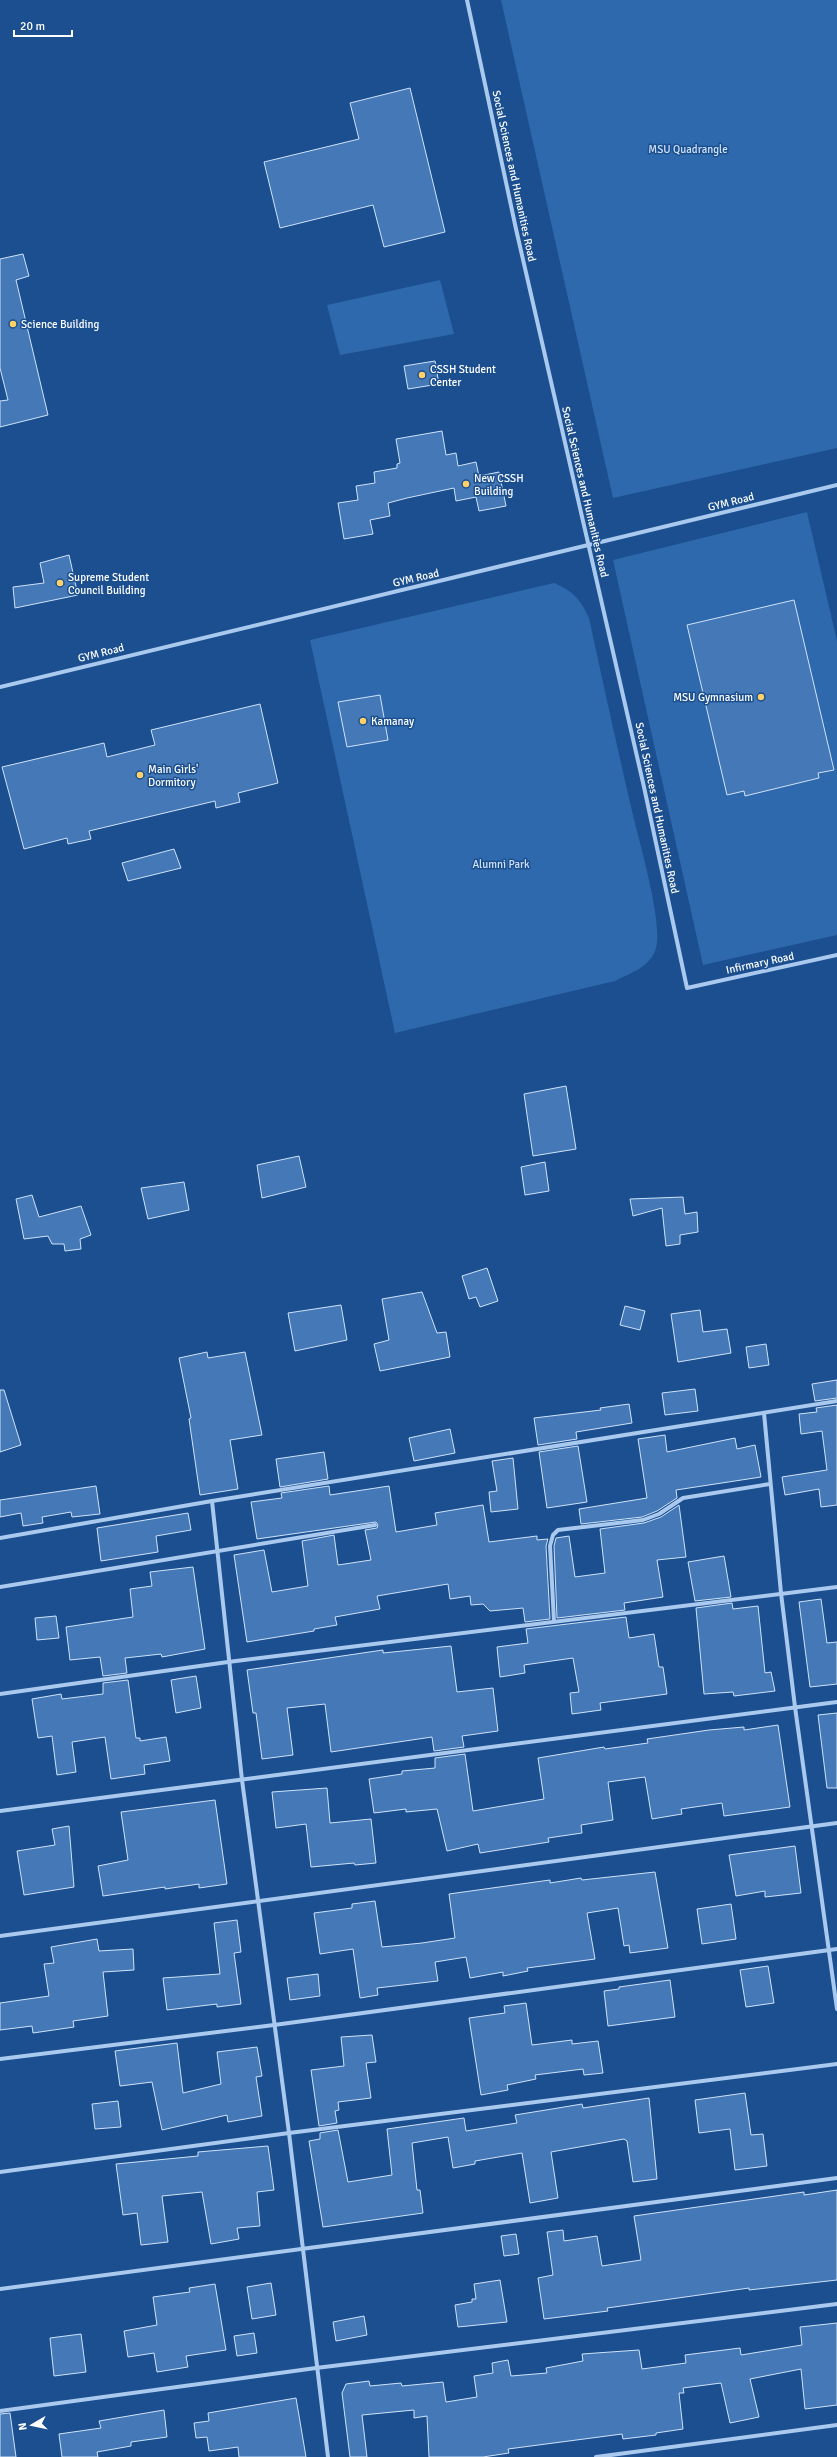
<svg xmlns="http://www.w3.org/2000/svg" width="837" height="2457" viewBox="0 0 837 2457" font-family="Signika,sans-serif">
	<rect width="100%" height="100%" fill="#1b4f8f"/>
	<g fill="#2e69ad">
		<path d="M 501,0 L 837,0 L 837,448 L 613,498 Z"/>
		<path d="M 440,280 L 454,334 L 340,355 L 327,305 Z"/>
		<path d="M 807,512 L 837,641 L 837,935 L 703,965 L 613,560 Z"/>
		<path d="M 554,583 C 573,591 581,600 589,618 C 603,682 617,747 632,811 C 639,841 663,922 656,948 C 651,967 630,973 615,981 L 395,1033 L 310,640 Z"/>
	</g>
	<g fill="#4478b7" stroke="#cfe3fa">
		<path d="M 410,88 L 445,232 L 384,247 L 373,205 L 280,228 L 264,162 L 359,139 L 350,103 Z"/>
		<path d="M 23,254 L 29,276 L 16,280 L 48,415 L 0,427 L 0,401 L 8,400 L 0,368 L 0,259 Z"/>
		<path d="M 435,361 L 439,384 L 408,389 L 404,366 Z"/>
		<path d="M 442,431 L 446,455 L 456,453 L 458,466 L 476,462 L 479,476 L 499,472 L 506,506 L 479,511 L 476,497 L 456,501 L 454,488 L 407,498 L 388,503 L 390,516 L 370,520 L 373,534 L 344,539 L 338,503 L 358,500 L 356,486 L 375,483 L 374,472 L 397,468 L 397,464 L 400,463 L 396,439 Z"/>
		<path d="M 69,555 L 78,595 L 15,608 L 13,587 L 44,583 L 40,563 Z"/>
		<path d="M 794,600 L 834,770 L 818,773 L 819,778 L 745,796 L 744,791 L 727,795 L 687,625 Z"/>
		<path d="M 380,695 L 388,740 L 347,747 L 338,702 Z"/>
		<path d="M 260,704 L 278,783 L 238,793 L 240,802 L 216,808 L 215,801 L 89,831 L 91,839 L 68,844 L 67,838 L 24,849 L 2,767 L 104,743 L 107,757 L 155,745 L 151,730 Z"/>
		<path d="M 174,849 L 181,868 L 128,881 L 122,863 Z"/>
		<path d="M 566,1086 L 576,1149 L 533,1156 L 524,1094 Z"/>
		<path d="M 299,1156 L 306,1187 L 262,1198 L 257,1165 Z"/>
		<path d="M 545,1162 L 549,1191 L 525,1195 L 521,1167 Z"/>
		<path d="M 184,1182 L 189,1210 L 148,1219 L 141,1188 Z"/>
		<path d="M 32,1195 L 39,1217 L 81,1206 L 91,1235 L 80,1239 L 81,1249 L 65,1251 L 64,1244 L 52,1244 L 48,1236 L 24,1239 L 16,1199 Z"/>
		<path d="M 683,1197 L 685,1214 L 697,1212 L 698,1232 L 680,1235 L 680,1244 L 666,1246 L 662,1208 L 633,1216 L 630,1199 Z"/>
		<path d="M 487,1268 L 498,1301 L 480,1307 L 476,1297 L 469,1299 L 462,1276 Z"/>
		<path d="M 422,1292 L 437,1333 L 446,1332 L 450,1357 L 380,1371 L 374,1344 L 389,1340 L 382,1299 Z"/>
		<path d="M 341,1305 L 347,1340 L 295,1351 L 288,1313 Z"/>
		<path d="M 625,1306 L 645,1311 L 640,1330 L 620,1325 Z"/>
		<path d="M 700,1310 L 703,1332 L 727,1329 L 731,1353 L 678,1362 L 671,1314 Z"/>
		<path d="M 766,1344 L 769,1365 L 749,1368 L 746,1347 Z"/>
		<path d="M 207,1352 L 208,1358 L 245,1352 L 262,1435 L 230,1440 L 238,1489 L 200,1495 L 189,1419 L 191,1418 L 179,1358 Z"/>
		<path d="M 837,1380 L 837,1398 L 815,1401 L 812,1384 Z"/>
		<path d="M 695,1389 L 698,1411 L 665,1415 L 662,1393 Z"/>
		<path d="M 0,1390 L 4,1390 L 21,1445 L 0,1452 Z"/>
		<path d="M 629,1404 L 632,1423 L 576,1432 L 577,1439 L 538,1445 L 534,1418 L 601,1410 L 600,1408 Z"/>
		<path d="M 837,1405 L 837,1505 L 821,1507 L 819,1489 L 785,1495 L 782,1477 L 827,1470 L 822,1431 L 801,1434 L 799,1414 L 817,1412 L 816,1408 Z"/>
		<path d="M 450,1429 L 455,1453 L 414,1461 L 409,1438 Z"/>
		<path d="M 665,1435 L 667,1452 L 735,1438 L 737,1449 L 755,1445 L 761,1477 L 676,1490 L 677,1498 L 657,1511 L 642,1517 L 581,1524 L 579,1509 L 647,1498 L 638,1439 Z"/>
		<path d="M 578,1446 L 587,1502 L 547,1508 L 539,1452 Z"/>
		<path d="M 324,1452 L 328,1479 L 280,1487 L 276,1459 Z"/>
		<path d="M 513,1458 L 518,1509 L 491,1512 L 489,1492 L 497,1491 L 492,1461 Z"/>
		<path d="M 96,1486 L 100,1514 L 72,1517 L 71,1512 L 42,1517 L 43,1523 L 23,1526 L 21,1513 L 0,1517 L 0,1500 Z"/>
		<path d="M 329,1486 L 330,1495 L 389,1486 L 396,1532 L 437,1525 L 435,1513 L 483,1505 L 489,1542 L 537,1536 L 537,1540 L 548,1539 L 546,1546 L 550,1619 L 525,1622 L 523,1608 L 490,1611 L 483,1604 L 471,1605 L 470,1596 L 450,1599 L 448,1584 L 377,1596 L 380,1609 L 335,1617 L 337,1625 L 314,1629 L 314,1631 L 247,1642 L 234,1555 L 264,1550 L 272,1592 L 308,1586 L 302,1541 L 334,1535 L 338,1565 L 371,1560 L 365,1530 L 377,1528 L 378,1525 L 376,1522 L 257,1539 L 251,1502 L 282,1498 L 281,1493 Z"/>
		<path d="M 679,1505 L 686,1557 L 657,1560 L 663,1597 L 624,1603 L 625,1610 L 557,1618 L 554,1546 L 556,1538 L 569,1536 L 575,1577 L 605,1573 L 600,1529 L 644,1523 L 661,1517 Z"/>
		<path d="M 188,1513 L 191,1530 L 156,1536 L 158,1552 L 101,1561 L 97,1528 Z"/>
		<path d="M 724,1556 L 731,1597 L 695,1601 L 688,1562 Z"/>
		<path d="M 193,1567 L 205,1649 L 162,1657 L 161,1654 L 125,1658 L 127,1673 L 103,1676 L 100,1657 L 70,1660 L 66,1627 L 133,1617 L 130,1589 L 152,1586 L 150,1572 Z"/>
		<path d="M 821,1599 L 827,1643 L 837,1642 L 837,1684 L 810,1687 L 799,1602 Z"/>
		<path d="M 732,1603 L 733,1609 L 758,1606 L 765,1673 L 771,1672 L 775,1691 L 734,1696 L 733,1692 L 704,1694 L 696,1608 Z"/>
		<path d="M 56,1616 L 59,1638 L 37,1640 L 35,1618 Z"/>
		<path d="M 626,1617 L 629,1638 L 654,1634 L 659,1667 L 663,1667 L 667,1694 L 600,1703 L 601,1710 L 572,1714 L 570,1693 L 579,1692 L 573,1658 L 524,1665 L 525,1673 L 500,1677 L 497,1647 L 528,1643 L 526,1629 Z"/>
		<path d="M 451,1646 L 457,1692 L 493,1688 L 498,1731 L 462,1736 L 464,1747 L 434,1751 L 432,1737 L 331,1752 L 325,1704 L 287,1708 L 293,1755 L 262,1759 L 256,1713 L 253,1713 L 247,1670 L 383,1650 L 383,1653 Z"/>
		<path d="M 196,1676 L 201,1708 L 176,1713 L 171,1680 Z"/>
		<path d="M 128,1680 L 136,1738 L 140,1738 L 140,1741 L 166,1737 L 170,1761 L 144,1765 L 145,1774 L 111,1779 L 105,1737 L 72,1742 L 76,1772 L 57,1775 L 52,1736 L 38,1738 L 32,1699 L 61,1694 L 62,1699 L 103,1694 L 103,1683 Z"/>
		<path d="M 837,1713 L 837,1788 L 827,1788 L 818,1715 Z"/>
		<path d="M 778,1725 L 790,1807 L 724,1816 L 722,1803 L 681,1809 L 682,1814 L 652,1819 L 645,1777 L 608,1782 L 613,1820 L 581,1825 L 582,1833 L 548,1838 L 549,1842 L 480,1853 L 478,1844 L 447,1851 L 437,1809 L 406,1812 L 406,1809 L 374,1813 L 369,1779 L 402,1774 L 402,1771 L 435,1768 L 435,1758 L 465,1754 L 473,1811 L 544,1799 L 538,1758 L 604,1747 L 605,1749 L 648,1743 L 647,1739 L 709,1730 L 744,1727 L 744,1730 Z"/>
		<path d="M 327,1788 L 330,1823 L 371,1819 L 376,1863 L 355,1865 L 354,1863 L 311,1867 L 306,1824 L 276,1828 L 272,1792 Z"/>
		<path d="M 215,1800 L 227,1884 L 199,1888 L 199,1884 L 165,1889 L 165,1887 L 103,1896 L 98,1866 L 128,1860 L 121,1812 Z"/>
		<path d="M 69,1826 L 74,1887 L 24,1895 L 17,1851 L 55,1845 L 52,1829 Z"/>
		<path d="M 795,1846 L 801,1893 L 765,1897 L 765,1891 L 736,1896 L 729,1855 Z"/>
		<path d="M 655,1872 L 668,1948 L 630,1953 L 629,1945 L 624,1946 L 618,1908 L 587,1913 L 595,1959 L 527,1968 L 528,1971 L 503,1976 L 503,1972 L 470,1978 L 466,1957 L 435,1962 L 438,1981 L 377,1988 L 378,1995 L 360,1998 L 353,1949 L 320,1954 L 314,1913 L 352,1908 L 352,1904 L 375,1901 L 382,1947 L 422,1943 L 455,1938 L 449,1894 L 550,1880 L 550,1883 L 581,1878 L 582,1880 Z"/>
		<path d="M 731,1904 L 736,1939 L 702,1944 L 697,1909 Z"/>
		<path d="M 237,1920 L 241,1952 L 234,1953 L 241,2004 L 217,2007 L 217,2004 L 167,2010 L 163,1978 L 220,1974 L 214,1923 Z"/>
		<path d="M 97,1939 L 99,1951 L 133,1949 L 134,1970 L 103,1972 L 108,2016 L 73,2021 L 74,2027 L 33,2033 L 32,2026 L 0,2030 L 0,2003 L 49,1996 L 44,1964 L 54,1963 L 51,1947 Z"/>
		<path d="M 768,1966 L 774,2003 L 746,2007 L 740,1970 Z"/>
		<path d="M 318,1974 L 320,1996 L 290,2000 L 287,1978 Z"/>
		<path d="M 670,1980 L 675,2017 L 608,2026 L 604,1991 L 619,1989 L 619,1987 Z"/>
		<path d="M 526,2003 L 532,2045 L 572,2040 L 572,2044 L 598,2041 L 603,2073 L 584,2075 L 583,2069 L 535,2075 L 536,2079 L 507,2085 L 508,2090 L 481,2095 L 469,2018 L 505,2013 L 504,2006 Z"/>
		<path d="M 372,2035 L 376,2062 L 366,2063 L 371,2098 L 338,2102 L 339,2110 L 335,2111 L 337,2123 L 319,2126 L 311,2070 L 344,2066 L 341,2037 Z"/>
		<path d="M 177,2043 L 183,2093 L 221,2084 L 217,2052 L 257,2047 L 262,2076 L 256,2077 L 262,2116 L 228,2122 L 227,2115 L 162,2130 L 152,2082 L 120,2086 L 115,2051 Z"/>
		<path d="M 745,2093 L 751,2135 L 763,2134 L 767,2166 L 735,2170 L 730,2129 L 699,2133 L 695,2100 Z"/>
		<path d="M 649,2098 L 657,2179 L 633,2182 L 627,2141 L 624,2139 L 551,2152 L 558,2198 L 530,2203 L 522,2153 L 475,2161 L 475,2164 L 453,2168 L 448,2137 L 412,2143 L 417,2190 L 420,2190 L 423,2213 L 323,2227 L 309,2141 L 320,2139 L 320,2133 L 338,2130 L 348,2182 L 392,2175 L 387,2129 L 464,2118 L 466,2131 L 517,2123 L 515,2115 L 552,2109 L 582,2104 L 583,2108 Z"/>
		<path d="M 118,2101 L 121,2127 L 95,2129 L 92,2104 Z"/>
		<path d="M 268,2146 L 274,2190 L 257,2192 L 260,2226 L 237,2228 L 239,2239 L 211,2244 L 202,2192 L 162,2196 L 168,2242 L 141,2245 L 137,2213 L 123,2215 L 116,2164 L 198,2156 L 198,2152 Z"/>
		<path d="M 837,2190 L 837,2280 L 749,2290 L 749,2288 L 607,2308 L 608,2311 L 544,2319 L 538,2278 L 553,2275 L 547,2232 L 563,2230 L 564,2241 L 597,2236 L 602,2266 L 641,2260 L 634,2216 L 804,2192 L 804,2195 Z"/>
		<path d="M 516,2234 L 519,2254 L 504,2256 L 501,2236 Z"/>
		<path d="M 500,2280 L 507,2322 L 458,2327 L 455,2305 L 472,2302 L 472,2299 L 476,2299 L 474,2284 Z"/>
		<path d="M 271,2283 L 276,2315 L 252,2319 L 247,2287 Z"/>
		<path d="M 215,2284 L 226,2350 L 186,2356 L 188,2367 L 157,2372 L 154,2353 L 128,2357 L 124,2331 L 157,2325 L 153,2297 L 190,2292 L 189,2288 Z"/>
		<path d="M 364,2316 L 367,2335 L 336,2341 L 333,2322 Z"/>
		<path d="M 837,2323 L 837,2405 L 805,2409 L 801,2369 L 750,2379 L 759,2417 L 730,2423 L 721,2383 L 683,2388 L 684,2393 L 679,2393 L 683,2429 L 656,2433 L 656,2435 L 623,2439 L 622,2434 L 508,2449 L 509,2453 L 483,2457 L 429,2457 L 427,2416 L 414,2418 L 414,2410 L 362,2415 L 367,2457 L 350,2457 L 342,2393 L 346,2384 L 369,2381 L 370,2386 L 401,2383 L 402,2386 L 443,2382 L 446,2402 L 477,2397 L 474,2376 L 493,2373 L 492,2363 L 508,2360 L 511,2376 L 547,2373 L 546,2368 L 583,2361 L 582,2354 L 639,2350 L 642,2369 L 686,2363 L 685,2355 L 740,2348 L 741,2355 L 802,2345 L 800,2327 Z"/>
		<path d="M 254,2333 L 257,2353 L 237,2356 L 234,2336 Z"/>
		<path d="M 81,2334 L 86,2372 L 54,2376 L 50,2338 Z"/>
		<path d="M 296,2398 L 306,2457 L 239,2457 L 238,2447 L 209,2451 L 207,2437 L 196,2438 L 194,2423 L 209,2421 L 208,2413 Z"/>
		<path d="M 164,2410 L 167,2437 L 131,2442 L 131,2446 L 97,2452 L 98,2457 L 62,2457 L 59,2434 L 101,2428 L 99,2421 Z"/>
		<path d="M 10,2413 L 16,2457 L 0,2457 L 0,2414 Z"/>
	</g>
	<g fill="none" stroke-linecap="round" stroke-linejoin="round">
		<g stroke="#a9c9ee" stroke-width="4">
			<path d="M 467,0 L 516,229 L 644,787 L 687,988 L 837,955"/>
			<path d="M 0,687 L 837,485"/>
			<path d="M 764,1413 L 781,1593 L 795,1707 L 837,2009"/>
			<path d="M 212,1501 L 242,1780 L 289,2133 L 328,2457"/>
			<path d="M 0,1538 L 212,1501 L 837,1401"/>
			<path d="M 0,1587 L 375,1525"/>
			<path d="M 554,1621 L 550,1546 L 553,1535 L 558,1530 L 643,1520 L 659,1514 L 683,1498 L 770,1484"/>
			<path d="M 0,1694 L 228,1662 L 837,1587"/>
			<path d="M 0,1811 L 837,1702"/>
			<path d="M 0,1936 L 837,1823"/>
			<path d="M 0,2059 L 274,2025 L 837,1949"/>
			<path d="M 0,2172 L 289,2133 L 837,2064"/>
			<path d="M 0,2289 L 837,2178"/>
			<path d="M 0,2411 L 316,2368 L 837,2304"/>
			<path d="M 596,2457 L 837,2425"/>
		</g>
	</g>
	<g fill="#ffd166" stroke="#1b4f8f" stroke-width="1.5">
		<circle cx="13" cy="324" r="4"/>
		<circle cx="422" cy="375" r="4"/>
		<circle cx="466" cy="484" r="4"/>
		<circle cx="60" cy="583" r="4"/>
		<circle cx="761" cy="697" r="4"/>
		<circle cx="363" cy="721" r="4"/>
		<circle cx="140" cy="775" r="4"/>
	</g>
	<g text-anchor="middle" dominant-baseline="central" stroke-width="3" stroke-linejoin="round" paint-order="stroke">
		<g font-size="11" fill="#cfe3fa" stroke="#1b4f8f">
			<text x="688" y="149">MSU Quadrangle</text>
			<text x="501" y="864">Alumni Park</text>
		</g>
		<g font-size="11" fill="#fff" stroke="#1b4f8f">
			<text transform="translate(514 176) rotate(78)">Social Sciences and Humanities Road</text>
			<text transform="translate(585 492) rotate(77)">Social Sciences and Humanities Road</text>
			<text transform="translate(731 502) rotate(-14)">GYM Road</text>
			<text transform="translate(416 578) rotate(-13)">GYM Road</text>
			<text transform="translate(101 653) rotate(-14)">GYM Road</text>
			<text transform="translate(657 808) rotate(78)">Social Sciences and Humanities Road</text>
			<text transform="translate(760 963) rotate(-12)">Infirmary Road</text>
		</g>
		<g font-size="11" fill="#fff" stroke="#1b4f8f" text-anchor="start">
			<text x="21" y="324">Science Building</text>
			<text x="430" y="369">CSSH Student<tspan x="430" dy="13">Center</tspan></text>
			<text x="474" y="478">New CSSH<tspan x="474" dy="13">Building</tspan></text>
			<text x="68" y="577">Supreme Student<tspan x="68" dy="13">Council Building</tspan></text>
			<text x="753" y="697" text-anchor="end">MSU Gymnasium</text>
			<text x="371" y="721">Kamanay</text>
			<text x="148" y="769">Main Girls'<tspan x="148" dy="13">Dormitory</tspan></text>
		</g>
	</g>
	<g transform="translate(32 2425) rotate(261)" stroke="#1b4f8f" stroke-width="3" paint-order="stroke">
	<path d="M0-3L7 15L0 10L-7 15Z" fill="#ffffff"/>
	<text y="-6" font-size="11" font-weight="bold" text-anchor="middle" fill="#ffffff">N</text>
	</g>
	<path d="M14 30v6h58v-6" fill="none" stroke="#ffffff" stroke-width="2"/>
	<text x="20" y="30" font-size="12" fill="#ffffff" stroke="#1b4f8f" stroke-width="3" paint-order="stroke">20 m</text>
</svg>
